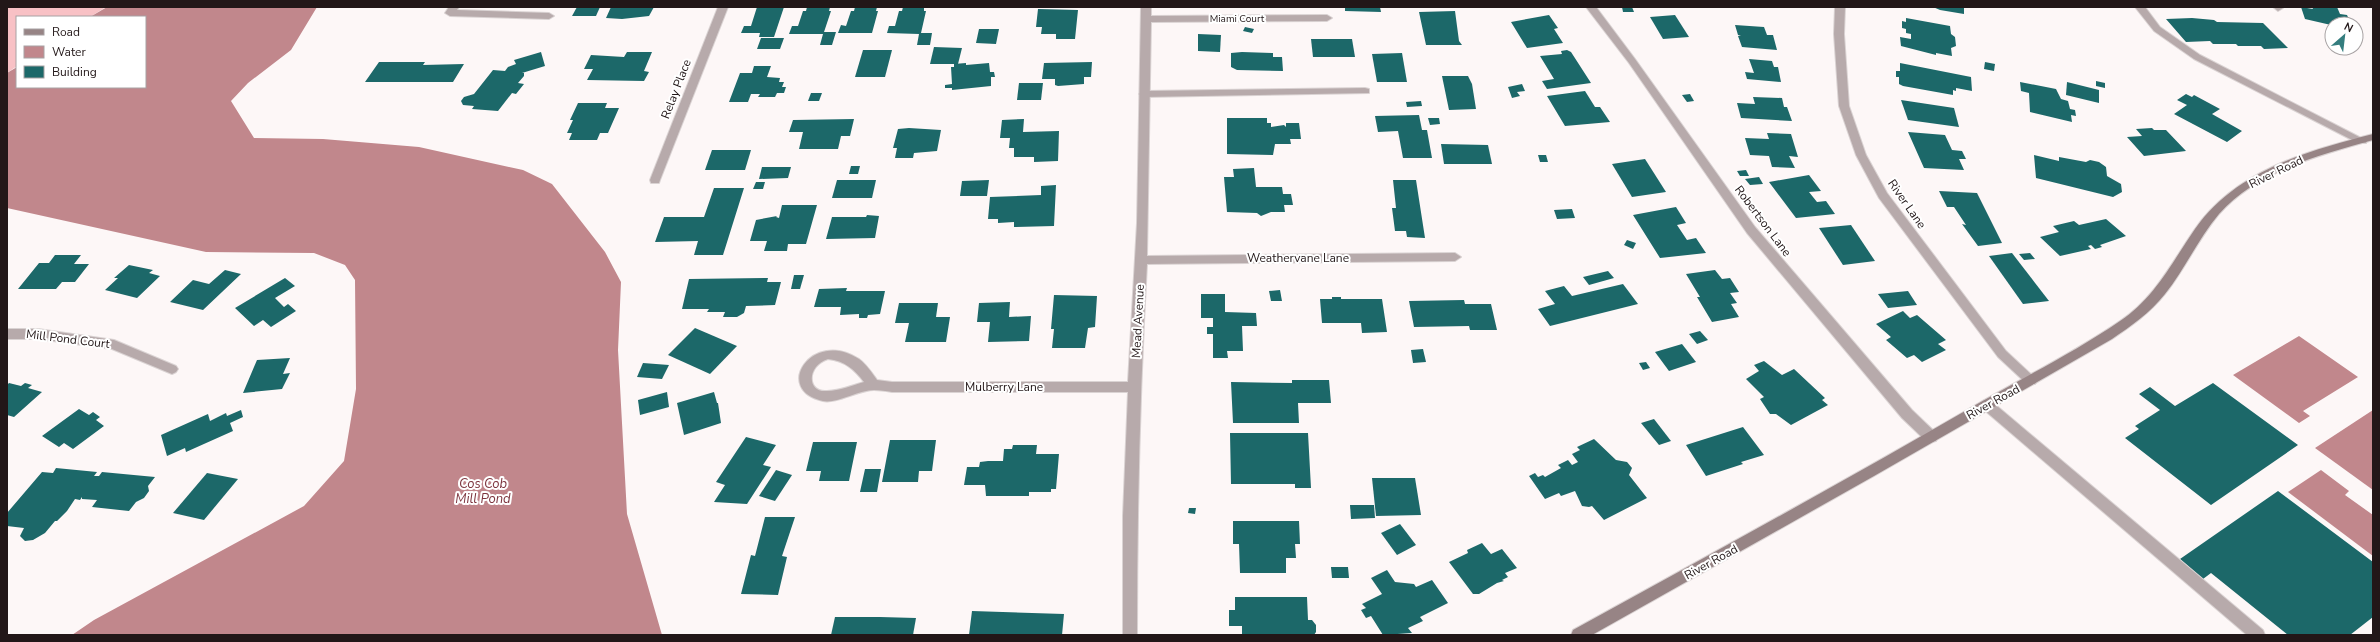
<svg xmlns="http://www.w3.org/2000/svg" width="2380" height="642" viewBox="0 0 2380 642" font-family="'Nunito Sans',sans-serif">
	<rect width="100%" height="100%" fill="#fdf7f7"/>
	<path fill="#f8c1c5" d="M 7,7 L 106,7 L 90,17 L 17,17 L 17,66 L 7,73 Z"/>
	<g fill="#c1878c">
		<path d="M 107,7 L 317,7 L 291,50 L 248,83 L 231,101 L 254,138 L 323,139 L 419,147 L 523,170 L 552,184 L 605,252 L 621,282 L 618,350 L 627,514 L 662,635 L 72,635 L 94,620 L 304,506 L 344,461 L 356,389 L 355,280 L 345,265 L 314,253 L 206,252 L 7,208 L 7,73 L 17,67 L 17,87 L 145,87 L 145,17 L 90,17 Z"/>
		<path d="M 2299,336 L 2358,377 L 2303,411 L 2310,416 L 2299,423 L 2233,375 Z"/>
		<path d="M 2373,410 L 2373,490 L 2315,448 Z"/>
		<path d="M 2321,470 L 2349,491 L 2345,495 L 2373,515 L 2373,556 L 2288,492 Z"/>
	</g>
	<g fill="#1c6869">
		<path d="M 577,7 L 600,7 L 596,16 L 572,16 Z"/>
		<path d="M 611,7 L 654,7 L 649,16 L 622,19 L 606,18 Z"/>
		<path d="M 757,7 L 784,7 L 774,37 L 759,37 L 760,33 L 741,33 L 744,26 L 751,26 Z"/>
		<path d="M 807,7 L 830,7 L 829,11 L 831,11 L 824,32 L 836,32 L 832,45 L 820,45 L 823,34 L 789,34 L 792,26 L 798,26 L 803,11 L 806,11 Z"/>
		<path d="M 855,7 L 877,7 L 876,11 L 878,11 L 872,33 L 838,33 L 841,25 L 846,26 L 851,11 L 854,11 Z"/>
		<path d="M 903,7 L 924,7 L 924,11 L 926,11 L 921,33 L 932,33 L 930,45 L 917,45 L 919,34 L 887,33 L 889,26 L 895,26 L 899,11 L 902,11 Z"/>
		<path d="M 1345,7 L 1380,7 L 1381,12 L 1345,11 Z"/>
		<path d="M 1622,7 L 1632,7 L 1634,12 L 1623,12 Z"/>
		<path d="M 1933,7 L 1964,7 L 1964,14 L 1940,10 Z"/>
		<path d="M 2301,7 L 2313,9 L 2312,7 L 2337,7 L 2340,14 L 2347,15 L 2351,24 L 2331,25 L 2305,19 Z"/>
		<path d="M 1038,9 L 1078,10 L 1075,39 L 1056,39 L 1056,34 L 1041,34 L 1042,27 L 1036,27 Z"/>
		<path d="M 1455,11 L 1459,41 L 1462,45 L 1426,45 L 1419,12 Z"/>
		<path d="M 1549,15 L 1558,28 L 1554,29 L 1563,43 L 1527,48 L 1511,22 Z"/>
		<path d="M 1675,15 L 1689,37 L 1663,39 L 1650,17 Z"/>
		<path d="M 1906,18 L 1950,26 L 1951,34 L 1955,37 L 1956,46 L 1951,48 L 1952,56 L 1936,53 L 1936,55 L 1901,46 L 1900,37 L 1911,39 L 1911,34 L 1906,33 L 1906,29 L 1902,28 L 1902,21 L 1906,22 Z"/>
		<path d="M 2192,18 L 2214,20 L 2217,22 L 2263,23 L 2288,48 L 2264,49 L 2261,46 L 2238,46 L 2236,44 L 2213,44 L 2210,41 L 2186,42 L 2166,19 Z"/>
		<path d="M 1735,25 L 1764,27 L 1767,35 L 1773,35 L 1777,50 L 1742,47 L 1738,36 L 1741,36 L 1738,35 Z"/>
		<path d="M 1245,27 L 1254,29 L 1252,33 L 1243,31 Z"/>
		<path d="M 979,29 L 999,29 L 996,44 L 976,43 Z"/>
		<path d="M 1198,34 L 1221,35 L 1220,52 L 1198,51 Z"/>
		<path d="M 761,38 L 784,38 L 780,49 L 757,49 Z"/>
		<path d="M 1311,39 L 1352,39 L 1355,57 L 1313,57 Z"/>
		<path d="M 934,47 L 962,48 L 958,64 L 930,64 Z"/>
		<path d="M 863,50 L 892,50 L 885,77 L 855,77 Z"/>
		<path d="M 1567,50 L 1571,52 L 1591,83 L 1547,89 L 1542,81 L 1554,79 L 1540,56 L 1562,54 L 1561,51 Z"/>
		<path d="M 541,52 L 545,66 L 522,73 L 524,73 L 524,76 L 518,83 L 524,84 L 516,94 L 512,93 L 498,111 L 472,109 L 474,106 L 463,105 L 461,101 L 464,97 L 474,94 L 493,70 L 505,71 L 508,67 L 516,64 L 514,60 Z"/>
		<path d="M 627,52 L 652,52 L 644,71 L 649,72 L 644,81 L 587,80 L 593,69 L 584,69 L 591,55 L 624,57 Z"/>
		<path d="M 1242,52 L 1273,53 L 1273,57 L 1282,57 L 1283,71 L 1237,70 L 1231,67 L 1231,53 Z"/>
		<path d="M 1402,53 L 1407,82 L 1377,82 L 1372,54 Z"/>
		<path d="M 1749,59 L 1772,61 L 1774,67 L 1778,67 L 1781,82 L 1747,79 L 1745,72 L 1754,73 Z"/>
		<path d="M 379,62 L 425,62 L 423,65 L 464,64 L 453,82 L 365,82 Z"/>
		<path d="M 1092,62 L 1091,77 L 1084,77 L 1084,84 L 1058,86 L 1055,85 L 1055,79 L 1042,79 L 1044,63 Z"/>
		<path d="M 1985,62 L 1995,64 L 1994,71 L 1984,69 Z"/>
		<path d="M 966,63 L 966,65 L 989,63 L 990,72 L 994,72 L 995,77 L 991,77 L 991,86 L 952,90 L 952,88 L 945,88 L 945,85 L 952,84 L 951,67 L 954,67 L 954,64 Z"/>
		<path d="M 1900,63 L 1971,77 L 1972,91 L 1956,88 L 1956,91 L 1953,90 L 1953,95 L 1903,86 L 1899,84 L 1899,77 L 1896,77 L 1896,71 L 1900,71 Z"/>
		<path d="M 754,66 L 771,66 L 767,77 L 780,78 L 779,82 L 784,82 L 782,87 L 786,87 L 784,93 L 777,93 L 775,97 L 758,97 L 760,94 L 751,94 L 748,102 L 729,102 L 740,73 L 752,73 Z"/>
		<path d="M 1442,76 L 1468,76 L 1472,84 L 1476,109 L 1449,110 Z"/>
		<path d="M 2096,81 L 2105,83 L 2105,88 L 2096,86 Z"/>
		<path d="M 2020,82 L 2056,89 L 2061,99 L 2068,101 L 2070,109 L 2075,110 L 2076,116 L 2071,115 L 2072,122 L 2030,112 L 2029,93 L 2021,91 Z"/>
		<path d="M 2067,82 L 2099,90 L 2099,103 L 2066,95 Z"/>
		<path d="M 1019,83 L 1043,83 L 1041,100 L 1017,100 Z"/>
		<path d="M 1522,84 L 1525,91 L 1517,92 L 1520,96 L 1512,98 L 1508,87 Z"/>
		<path d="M 1585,91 L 1595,107 L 1600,107 L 1610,122 L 1565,126 L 1547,96 Z"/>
		<path d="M 811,93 L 822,93 L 819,101 L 808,101 Z"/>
		<path d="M 1690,94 L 1694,101 L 1687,102 L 1682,95 Z"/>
		<path d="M 2186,94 L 2192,97 L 2194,95 L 2220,109 L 2212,114 L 2242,131 L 2227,142 L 2174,114 L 2187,105 L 2177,100 Z"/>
		<path d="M 1753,97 L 1782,98 L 1784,107 L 1787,107 L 1792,121 L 1741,118 L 1737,103 L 1755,104 Z"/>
		<path d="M 1901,100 L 1954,108 L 1959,127 L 1908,120 Z"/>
		<path d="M 1421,101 L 1422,106 L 1407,107 L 1406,102 Z"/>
		<path d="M 578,103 L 607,103 L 605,108 L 619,108 L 608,133 L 600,133 L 597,140 L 569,140 L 572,133 L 567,133 L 573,120 L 570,120 Z"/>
		<path d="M 1419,115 L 1422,130 L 1427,130 L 1432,158 L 1403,158 L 1398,131 L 1378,132 L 1375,116 Z"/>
		<path d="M 1227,118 L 1267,118 L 1267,123 L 1271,123 L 1271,127 L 1284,125 L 1286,127 L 1286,123 L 1299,123 L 1301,139 L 1290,139 L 1291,144 L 1275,144 L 1273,155 L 1227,154 Z"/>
		<path d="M 1428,118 L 1439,118 L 1440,124 L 1430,125 Z"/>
		<path d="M 854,119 L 850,136 L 841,136 L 838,149 L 799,149 L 803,132 L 789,132 L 793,120 Z"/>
		<path d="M 1024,119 L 1023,132 L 1059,131 L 1058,161 L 1034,162 L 1034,157 L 1014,157 L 1014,148 L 1009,148 L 1010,138 L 1000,138 L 1002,120 Z"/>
		<path d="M 909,128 L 941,130 L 937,151 L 914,153 L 913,158 L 895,158 L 897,148 L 893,148 L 898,129 Z"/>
		<path d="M 2152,128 L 2154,130 L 2166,130 L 2186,151 L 2144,156 L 2127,137 L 2142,136 L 2136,129 Z"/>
		<path d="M 1908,132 L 1945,135 L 1952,150 L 1962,151 L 1966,159 L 1959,159 L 1964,170 L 1924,168 Z"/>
		<path d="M 1767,133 L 1791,134 L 1798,157 L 1789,156 L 1795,168 L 1772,167 L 1769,156 L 1750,155 L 1745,138 L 1769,139 Z"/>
		<path d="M 1441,144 L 1488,145 L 1492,164 L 1444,164 Z"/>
		<path d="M 712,150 L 751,150 L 745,170 L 705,170 Z"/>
		<path d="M 1538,155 L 1546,155 L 1548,162 L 1540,162 Z"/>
		<path d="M 2034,155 L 2059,161 L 2059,157 L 2086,162 L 2090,160 L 2099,162 L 2106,167 L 2107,176 L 2121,184 L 2122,192 L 2113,197 L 2036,178 Z"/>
		<path d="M 1645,159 L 1666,192 L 1632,197 L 1612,164 Z"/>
		<path d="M 851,166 L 860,166 L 858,174 L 849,174 Z"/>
		<path d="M 762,167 L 791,167 L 788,178 L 759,179 Z"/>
		<path d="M 1254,168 L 1256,187 L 1282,187 L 1283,194 L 1291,194 L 1293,205 L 1284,205 L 1285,212 L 1271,212 L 1261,216 L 1257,213 L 1227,212 L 1224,177 L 1234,177 L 1233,169 Z"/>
		<path d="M 1746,170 L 1749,176 L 1740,176 L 1737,171 Z"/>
		<path d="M 1809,175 L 1821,191 L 1809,192 L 1817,202 L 1826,201 L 1835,214 L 1796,218 L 1769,182 Z"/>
		<path d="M 1759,177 L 1763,184 L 1750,185 L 1745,179 Z"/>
		<path d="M 837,180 L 876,180 L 872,198 L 832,198 Z"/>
		<path d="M 989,180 L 987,196 L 960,196 L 962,181 Z"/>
		<path d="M 1393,180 L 1416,180 L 1425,238 L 1407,237 L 1406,231 L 1395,231 L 1392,208 L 1396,208 Z"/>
		<path d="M 756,182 L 765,182 L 763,189 L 753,189 Z"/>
		<path d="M 1056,185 L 1054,226 L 1014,227 L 1014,222 L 998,223 L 998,219 L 988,219 L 990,197 L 1041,195 L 1041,186 Z"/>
		<path d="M 714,188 L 744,188 L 723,255 L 694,255 L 698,241 L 655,242 L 664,217 L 704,217 Z"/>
		<path d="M 1939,191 L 1977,193 L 2002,243 L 1978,246 L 1962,224 L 1966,225 L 1954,207 L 1947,207 Z"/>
		<path d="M 782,205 L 817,205 L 806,244 L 788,244 L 787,251 L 764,251 L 767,241 L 750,241 L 756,220 L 777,216 L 776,217 L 779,218 Z"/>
		<path d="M 1676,207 L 1686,223 L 1677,225 L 1687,240 L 1696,238 L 1706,253 L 1660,258 L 1633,215 Z"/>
		<path d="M 1572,209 L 1575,218 L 1557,219 L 1554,210 Z"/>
		<path d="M 867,215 L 879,216 L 875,238 L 826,239 L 832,217 L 866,217 Z"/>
		<path d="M 2106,219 L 2126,236 L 2100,245 L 2102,247 L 2095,249 L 2091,245 L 2088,246 L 2091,249 L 2060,256 L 2040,237 L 2059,232 L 2053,226 L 2074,221 L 2079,225 Z"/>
		<path d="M 1851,225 L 1875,261 L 1843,265 L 1819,228 Z"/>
		<path d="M 1627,240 L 1636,243 L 1633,249 L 1624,245 Z"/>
		<path d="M 2012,253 L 2049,301 L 2023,304 L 1989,256 Z"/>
		<path d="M 2030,253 L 2035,259 L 2024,260 L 2019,254 Z"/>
		<path d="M 55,255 L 81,255 L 74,264 L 89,264 L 75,282 L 62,282 L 56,289 L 18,289 L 39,263 L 49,263 Z"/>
		<path d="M 129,265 L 153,270 L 149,273 L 160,276 L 137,298 L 105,290 L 118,278 L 114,278 Z"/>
		<path d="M 225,270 L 241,274 L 203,310 L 170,302 L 193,280 L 209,284 Z"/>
		<path d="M 1715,270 L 1722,279 L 1730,278 L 1739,292 L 1730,293 L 1737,303 L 1731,304 L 1739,317 L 1712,322 L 1697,297 L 1700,297 L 1686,274 Z"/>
		<path d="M 1608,271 L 1614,278 L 1589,285 L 1583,277 Z"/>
		<path d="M 794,275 L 804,275 L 800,289 L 791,289 Z"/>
		<path d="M 285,278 L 295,286 L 275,298 L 284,307 L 288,304 L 296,311 L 271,327 L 263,320 L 254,326 L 235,308 Z"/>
		<path d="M 768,278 L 767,282 L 781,282 L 775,305 L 746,306 L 744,313 L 737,317 L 723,317 L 725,312 L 707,312 L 709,309 L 682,309 L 689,279 Z"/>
		<path d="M 1623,284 L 1638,304 L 1550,326 L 1538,309 L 1555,304 L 1545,291 L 1564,286 L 1572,296 Z"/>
		<path d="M 847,288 L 846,291 L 885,291 L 880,314 L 868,315 L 867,318 L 859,318 L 859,314 L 840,315 L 841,307 L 814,307 L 819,289 Z"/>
		<path d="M 1280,290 L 1282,301 L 1271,301 L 1269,291 Z"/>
		<path d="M 1908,291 L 1917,305 L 1888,308 L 1878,294 Z"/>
		<path d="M 1201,294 L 1225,294 L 1225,312 L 1256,313 L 1257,326 L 1242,326 L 1243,351 L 1227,351 L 1228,358 L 1213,358 L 1213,334 L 1207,334 L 1207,327 L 1213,327 L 1213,318 L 1201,318 Z"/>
		<path d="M 1054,295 L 1097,296 L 1095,327 L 1088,328 L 1085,348 L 1052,348 L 1054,329 L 1051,329 Z"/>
		<path d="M 1332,297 L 1341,297 L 1341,299 L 1382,299 L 1387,332 L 1362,333 L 1361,323 L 1322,323 L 1320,299 L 1332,299 Z"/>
		<path d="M 1464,300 L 1465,304 L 1491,304 L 1497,330 L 1470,330 L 1469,326 L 1414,327 L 1409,301 Z"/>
		<path d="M 1010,302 L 1009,317 L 1031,316 L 1029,341 L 988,342 L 990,322 L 977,322 L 979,303 Z"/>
		<path d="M 899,303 L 938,303 L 936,317 L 950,317 L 946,342 L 905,342 L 909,323 L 895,323 Z"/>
		<path d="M 1903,311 L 1910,318 L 1917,315 L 1946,340 L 1938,344 L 1946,350 L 1922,362 L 1914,355 L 1907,358 L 1886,340 L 1891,337 L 1876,324 Z"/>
		<path d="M 695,328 L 737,346 L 710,374 L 668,355 Z"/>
		<path d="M 1700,331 L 1708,340 L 1697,344 L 1689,334 Z"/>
		<path d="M 1682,344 L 1696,362 L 1669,371 L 1655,352 Z"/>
		<path d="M 1423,349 L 1426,362 L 1413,363 L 1411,350 Z"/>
		<path d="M 290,358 L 283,374 L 290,373 L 282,389 L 243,393 L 257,360 Z"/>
		<path d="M 1764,361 L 1782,375 L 1794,369 L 1825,398 L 1822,400 L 1828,405 L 1791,425 L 1776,414 L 1770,414 L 1760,399 L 1764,397 L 1746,379 L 1759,371 L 1754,365 Z"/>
		<path d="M 1646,362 L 1650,368 L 1643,370 L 1639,363 Z"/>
		<path d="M 643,363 L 669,365 L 662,379 L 637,377 Z"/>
		<path d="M 1292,380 L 1329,380 L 1331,403 L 1298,403 L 1299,423 L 1233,423 L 1231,382 L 1292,383 Z"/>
		<path d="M 9,383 L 21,386 L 25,383 L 32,385 L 28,388 L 42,392 L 14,417 L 7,415 L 7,385 Z"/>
		<path d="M 2213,383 L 2298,445 L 2211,505 L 2125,438 L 2139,429 L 2135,426 L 2160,410 L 2139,394 L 2150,387 L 2175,406 Z"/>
		<path d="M 667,392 L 669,407 L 640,415 L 638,400 Z"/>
		<path d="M 714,392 L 717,403 L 718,403 L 721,423 L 684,435 L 677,403 Z"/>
		<path d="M 79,409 L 89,415 L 93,412 L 100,417 L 96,420 L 104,426 L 73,449 L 64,443 L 59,447 L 42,436 Z"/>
		<path d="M 241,410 L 243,417 L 230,423 L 233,431 L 186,452 L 185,448 L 167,456 L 161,435 L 208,414 L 210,421 L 226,413 L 227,416 Z"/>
		<path d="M 1654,419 L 1671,441 L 1659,445 L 1641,423 Z"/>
		<path d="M 1743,427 L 1764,455 L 1741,462 L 1743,464 L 1706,476 L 1686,445 Z"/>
		<path d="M 1230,433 L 1308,433 L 1311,488 L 1295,488 L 1295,484 L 1231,484 Z"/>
		<path d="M 746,437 L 776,445 L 763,465 L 771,467 L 747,504 L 714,502 L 725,485 L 716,482 Z"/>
		<path d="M 1594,439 L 1616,460 L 1627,462 L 1632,468 L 1629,475 L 1647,498 L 1604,520 L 1592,506 L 1589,507 L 1582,506 L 1575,491 L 1561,496 L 1559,493 L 1545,499 L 1529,476 L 1535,473 L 1538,477 L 1543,475 L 1545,477 L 1561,468 L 1558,465 L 1568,460 L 1572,465 L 1578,462 L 1572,454 L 1580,450 L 1577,447 Z"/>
		<path d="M 890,440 L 936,440 L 932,471 L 919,471 L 918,482 L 882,482 Z"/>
		<path d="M 813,442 L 857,442 L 849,481 L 819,481 L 821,471 L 806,471 Z"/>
		<path d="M 1013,445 L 1037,445 L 1036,454 L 1059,454 L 1056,489 L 1051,489 L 1051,492 L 1029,492 L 1029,496 L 986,496 L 985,485 L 964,485 L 967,467 L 979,467 L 980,462 L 988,461 L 1003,461 L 1004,449 L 1012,449 Z"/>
		<path d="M 56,468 L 97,472 L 94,476 L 99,476 L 102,472 L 155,477 L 148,486 L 149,491 L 144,498 L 136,502 L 129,511 L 92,507 L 97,500 L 82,499 L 82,497 L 80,500 L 75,499 L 67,511 L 57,521 L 55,521 L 45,533 L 33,540 L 25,541 L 20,536 L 24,528 L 7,526 L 7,513 L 42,472 L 53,473 Z"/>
		<path d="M 865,469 L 881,469 L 877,492 L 860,492 Z"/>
		<path d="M 776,470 L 792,475 L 775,501 L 759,496 Z"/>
		<path d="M 207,473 L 238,479 L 204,520 L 173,513 Z"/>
		<path d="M 1372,478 L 1415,478 L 1421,515 L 1376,516 Z"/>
		<path d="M 2278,491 L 2373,562 L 2373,617 L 2350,635 L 2288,635 L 2211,573 L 2203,579 L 2180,559 Z"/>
		<path d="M 1350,505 L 1374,505 L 1375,518 L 1351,519 Z"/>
		<path d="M 1189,508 L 1196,508 L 1195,514 L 1188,513 Z"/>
		<path d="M 765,517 L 795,517 L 782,556 L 787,557 L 778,595 L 741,594 L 751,555 L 755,556 Z"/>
		<path d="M 1233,521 L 1299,521 L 1300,544 L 1295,544 L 1296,558 L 1286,558 L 1286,573 L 1240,573 L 1239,544 L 1233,544 Z"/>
		<path d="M 1400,524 L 1416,545 L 1397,555 L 1381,533 Z"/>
		<path d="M 1482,543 L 1491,554 L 1502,549 L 1517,568 L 1505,573 L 1508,577 L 1502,580 L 1504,581 L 1497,583 L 1479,594 L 1473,594 L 1449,562 L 1468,553 L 1467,550 Z"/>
		<path d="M 1331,567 L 1348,567 L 1349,578 L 1332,578 Z"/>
		<path d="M 1387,570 L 1395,582 L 1414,584 L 1416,587 L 1432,580 L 1448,603 L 1420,617 L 1423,621 L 1408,628 L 1412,633 L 1383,635 L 1371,616 L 1366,618 L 1361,610 L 1366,608 L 1362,604 L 1382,594 L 1371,578 Z"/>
		<path d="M 1235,597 L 1307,597 L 1308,620 L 1312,620 L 1316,625 L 1316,632 L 1314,635 L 1242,635 L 1242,626 L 1229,626 L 1229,610 L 1235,610 Z"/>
		<path d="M 972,611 L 1064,614 L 1062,635 L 969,635 Z"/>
		<path d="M 835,617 L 880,617 L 916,618 L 913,635 L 831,635 Z"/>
	</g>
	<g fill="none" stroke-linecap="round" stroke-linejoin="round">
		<defs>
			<g id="lane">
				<path d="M 449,7 L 459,7 L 457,10 L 549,13 L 554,16 L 549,19 L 450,16 L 445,13 Z"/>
				<path d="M 2135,7 L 2145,7 L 2160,27 L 2200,55 L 2367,141 L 2366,143 L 2358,143 L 2194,59 L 2154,31 Z"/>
				<path d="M 2273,7 L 2283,7 L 2283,8 L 2278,11 Z"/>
				<path d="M 1365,88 L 1369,89 L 1369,93 L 1144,97 L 1139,94 L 1144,91 Z"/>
				<path d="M 1987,400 L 1991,401 L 2263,630 L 2265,635 L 2247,635 L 1983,409 L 1981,405 L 1983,401 Z"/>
			</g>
			<g id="street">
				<path d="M 718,7 L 728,7 L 660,180 L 659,183 L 651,183 L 650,180 Z"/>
				<path d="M 1141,7 L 1151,7 L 1151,16 L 1327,15 L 1332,18 L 1327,21 L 1151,22 L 1147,256 L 1455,253 L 1461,257 L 1455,261 L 1147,264 C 1140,388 1137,511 1137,635 L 1123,635 L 1123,516 L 1128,392 L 892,392 C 886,391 880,390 874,390 C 859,390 836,404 823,401 C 772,390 812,328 859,359 C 866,364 872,373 877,380 L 892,382 L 1128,382 L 1137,223 ZM 828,359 C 845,361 854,369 864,382 C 853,385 839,391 827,391 C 807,393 806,366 828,359 Z"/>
				<path d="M 1586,7 L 1596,7 L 1635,59 L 1755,227 L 1912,410 L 1936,433 L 1937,437 L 1936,441 L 1931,442 L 1926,441 L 1902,418 L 1747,233 L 1629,63 Z"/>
				<path d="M 1835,7 L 1845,7 L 1844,34 L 1849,106 L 1866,155 L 1887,193 L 2006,351 L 2035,378 L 2037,381 L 2035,384 L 2027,384 L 1998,357 L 1879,198 L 1856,155 L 1839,106 L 1834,34 Z"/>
				<path d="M 7,329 L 38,329 L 114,340 L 176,366 L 178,369 L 176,372 L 172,374 L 112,349 L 38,339 L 7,339 Z"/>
			</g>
			<path id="secondary" d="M 2373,134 L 2373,140 C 2320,155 2257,171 2219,214 C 2198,239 2185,269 2165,294 C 2150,313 2131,326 2112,339 L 1874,476 L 1592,635 L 1571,635 L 1573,630 C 1709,555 1845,481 1979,403 C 2026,376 2075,352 2120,321 C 2155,298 2172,262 2195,229 C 2236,170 2308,151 2373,134 Z"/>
		</defs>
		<use href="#lane" stroke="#dad3d3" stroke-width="2"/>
		<use href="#street" stroke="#dad3d3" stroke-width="2"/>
		<use href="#secondary" stroke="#dad3d3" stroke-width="2"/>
		<use href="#lane" fill="#b7aaab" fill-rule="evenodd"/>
		<use href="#street" fill="#b7aaab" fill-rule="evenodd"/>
		<use href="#secondary" fill="#978485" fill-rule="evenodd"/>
	</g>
	<g text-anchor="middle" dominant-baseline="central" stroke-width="4" stroke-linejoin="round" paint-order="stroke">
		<g font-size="10" fill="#221718" stroke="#fff">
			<text x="1237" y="19">Miami Court</text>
		</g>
		<g font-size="12" fill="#221718" stroke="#fff">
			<text transform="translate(676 89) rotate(-69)">Relay Place</text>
			<text transform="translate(2276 172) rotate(-26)">River Road</text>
			<text transform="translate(1907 204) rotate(55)">River Lane</text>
			<text transform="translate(1763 221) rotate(53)">Robertson Lane</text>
			<text x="1298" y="258">Weathervane Lane</text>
			<text transform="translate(1138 321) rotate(-87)">Mead Avenue</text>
			<text transform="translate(68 339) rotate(7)">Mill Pond Court</text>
			<text x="1004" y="387">Mulberry Lane</text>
			<text transform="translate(1993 402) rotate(-29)">River Road</text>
			<text transform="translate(1711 562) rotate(-29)">River Road</text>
		</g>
		<g font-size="13" font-style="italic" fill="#7d343e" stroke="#fff">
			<text x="483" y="484">Cos Cob<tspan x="483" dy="15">Mill Pond</tspan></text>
		</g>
	</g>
	<rect width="2380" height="642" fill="none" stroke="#221718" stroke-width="16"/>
	<rect x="16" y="16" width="130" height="72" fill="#ffffff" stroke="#a7a2a3"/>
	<rect x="24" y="29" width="20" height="6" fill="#978485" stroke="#a7a2a3"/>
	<text x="52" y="36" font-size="12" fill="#221718">Road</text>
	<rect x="24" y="46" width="20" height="12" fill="#c1878c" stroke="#a7a2a3"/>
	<text x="52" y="56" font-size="12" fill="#221718">Water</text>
	<rect x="24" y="66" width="20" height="12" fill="#1c6869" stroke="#a7a2a3"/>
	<text x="52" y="76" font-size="12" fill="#221718">Building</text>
	<g transform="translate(2344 36) rotate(28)"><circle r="19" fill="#ffffff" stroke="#a7a2a3"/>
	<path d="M0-3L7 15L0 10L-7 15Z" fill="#347d7e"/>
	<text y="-6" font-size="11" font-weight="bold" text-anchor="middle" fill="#221718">N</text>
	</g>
</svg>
